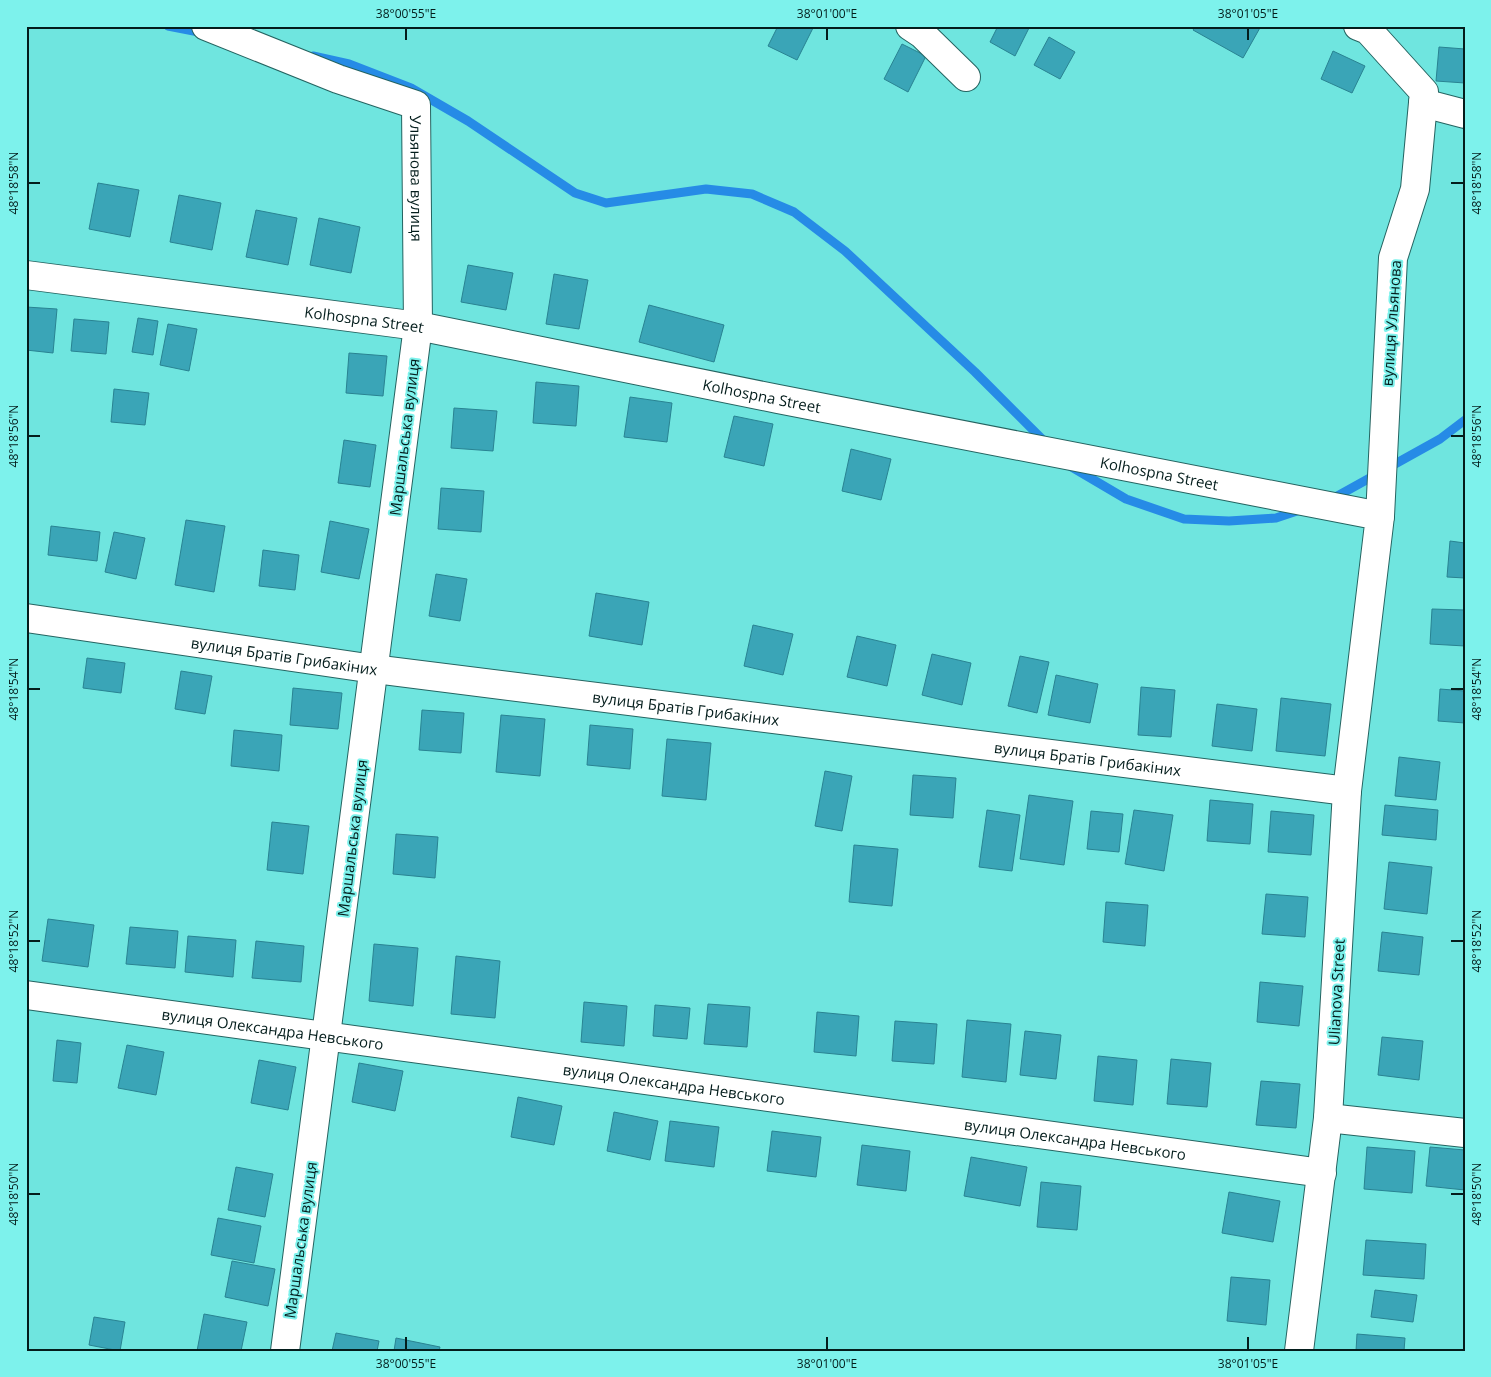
<svg xmlns="http://www.w3.org/2000/svg" width="1491" height="1377" viewBox="0 0 1491 1377" font-family="'Open Sans',sans-serif">
	<rect width="100%" height="100%" fill="#6fe5df"/>
	<g fill="none" stroke-linecap="round" stroke-linejoin="round">
		<g stroke="#268be6" stroke-width="9">
			<path d="M 168,26 L 204,33"/>
			<path d="M 313,56 L 349,64 L 411,88 L 468,121 L 575,193 L 606,203 L 706,189 L 752,194 L 794,212 L 845,251 L 975,372 L 1046,443"/>
			<path d="M 1070,466 L 1126,499 L 1184,519 L 1229,521 L 1276,518 L 1303,509"/>
			<path d="M 1332,499 L 1440,439 L 1465,420"/>
		</g>
	</g>
	<g fill="#3aa5b7" stroke="#298392">
		<path d="M 778,26 L 814,26 L 797,60 L 768,46 Z"/>
		<path d="M 998,26 L 1030,26 L 1015,56 L 990,42 Z"/>
		<path d="M 1196,26 L 1261,26 L 1243,58 L 1193,30 Z"/>
		<path d="M 1049,37 L 1075,52 L 1060,79 L 1034,65 Z"/>
		<path d="M 902,44 L 926,56 L 908,92 L 884,79 Z"/>
		<path d="M 1439,47 L 1465,49 L 1465,83 L 1436,81 Z"/>
		<path d="M 1333,51 L 1365,66 L 1352,93 L 1321,79 Z"/>
		<path d="M 98,183 L 139,190 L 130,237 L 89,229 Z"/>
		<path d="M 179,195 L 221,203 L 212,250 L 170,242 Z"/>
		<path d="M 256,210 L 297,218 L 288,265 L 246,257 Z"/>
		<path d="M 319,218 L 360,227 L 351,273 L 310,265 Z"/>
		<path d="M 468,265 L 513,273 L 506,310 L 461,302 Z"/>
		<path d="M 554,274 L 588,280 L 579,329 L 546,324 Z"/>
		<path d="M 649,305 L 724,325 L 714,362 L 639,342 Z"/>
		<path d="M 26,307 L 57,309 L 53,353 L 26,350 Z"/>
		<path d="M 138,318 L 158,321 L 153,355 L 132,352 Z"/>
		<path d="M 74,319 L 109,322 L 106,354 L 71,351 Z"/>
		<path d="M 168,324 L 197,329 L 189,371 L 160,365 Z"/>
		<path d="M 349,353 L 387,356 L 383,396 L 346,393 Z"/>
		<path d="M 536,382 L 579,386 L 576,426 L 533,423 Z"/>
		<path d="M 114,389 L 149,393 L 145,425 L 111,422 Z"/>
		<path d="M 630,397 L 672,403 L 667,442 L 624,437 Z"/>
		<path d="M 454,408 L 497,411 L 493,451 L 451,448 Z"/>
		<path d="M 734,416 L 773,424 L 764,466 L 724,457 Z"/>
		<path d="M 344,440 L 376,445 L 370,487 L 338,483 Z"/>
		<path d="M 851,449 L 891,459 L 881,500 L 842,491 Z"/>
		<path d="M 441,488 L 484,491 L 481,532 L 438,529 Z"/>
		<path d="M 186,520 L 225,526 L 214,592 L 175,585 Z"/>
		<path d="M 330,521 L 369,529 L 359,579 L 321,572 Z"/>
		<path d="M 51,526 L 100,532 L 97,561 L 48,555 Z"/>
		<path d="M 114,532 L 145,538 L 136,579 L 105,572 Z"/>
		<path d="M 1450,541 L 1465,543 L 1465,578 L 1447,577 Z"/>
		<path d="M 263,550 L 299,555 L 295,590 L 259,586 Z"/>
		<path d="M 436,574 L 467,579 L 460,621 L 429,616 Z"/>
		<path d="M 596,593 L 649,602 L 642,645 L 589,636 Z"/>
		<path d="M 1432,609 L 1465,610 L 1465,646 L 1430,644 Z"/>
		<path d="M 753,625 L 793,634 L 783,675 L 744,666 Z"/>
		<path d="M 857,636 L 896,645 L 887,686 L 847,677 Z"/>
		<path d="M 932,654 L 971,663 L 962,705 L 922,695 Z"/>
		<path d="M 1020,656 L 1049,662 L 1037,713 L 1008,706 Z"/>
		<path d="M 87,658 L 125,663 L 121,693 L 83,688 Z"/>
		<path d="M 181,671 L 212,676 L 205,714 L 175,709 Z"/>
		<path d="M 1056,675 L 1098,684 L 1090,723 L 1048,715 Z"/>
		<path d="M 1141,687 L 1175,690 L 1171,737 L 1138,735 Z"/>
		<path d="M 293,688 L 342,693 L 338,729 L 290,725 Z"/>
		<path d="M 1440,689 L 1465,691 L 1465,723 L 1438,721 Z"/>
		<path d="M 1281,698 L 1331,704 L 1325,756 L 1276,751 Z"/>
		<path d="M 1217,704 L 1257,709 L 1252,751 L 1212,746 Z"/>
		<path d="M 422,710 L 464,713 L 461,753 L 419,750 Z"/>
		<path d="M 501,715 L 545,719 L 540,776 L 496,772 Z"/>
		<path d="M 590,725 L 633,729 L 630,769 L 587,765 Z"/>
		<path d="M 234,730 L 282,735 L 279,771 L 231,766 Z"/>
		<path d="M 667,739 L 711,743 L 706,800 L 662,796 Z"/>
		<path d="M 1399,757 L 1440,762 L 1436,800 L 1395,796 Z"/>
		<path d="M 825,771 L 852,776 L 842,831 L 815,826 Z"/>
		<path d="M 913,775 L 956,778 L 953,818 L 910,815 Z"/>
		<path d="M 1029,795 L 1073,801 L 1064,865 L 1020,859 Z"/>
		<path d="M 1210,800 L 1253,804 L 1250,844 L 1207,841 Z"/>
		<path d="M 1385,805 L 1438,810 L 1436,840 L 1382,835 Z"/>
		<path d="M 987,810 L 1020,815 L 1012,871 L 979,867 Z"/>
		<path d="M 1134,810 L 1173,815 L 1164,871 L 1125,864 Z"/>
		<path d="M 1091,811 L 1123,814 L 1119,852 L 1087,849 Z"/>
		<path d="M 1271,811 L 1314,815 L 1311,855 L 1268,852 Z"/>
		<path d="M 272,822 L 309,826 L 303,874 L 267,870 Z"/>
		<path d="M 396,834 L 438,837 L 435,878 L 393,874 Z"/>
		<path d="M 854,845 L 898,849 L 892,906 L 849,902 Z"/>
		<path d="M 1389,862 L 1432,867 L 1427,914 L 1384,909 Z"/>
		<path d="M 1266,894 L 1308,897 L 1305,937 L 1262,934 Z"/>
		<path d="M 1106,902 L 1148,905 L 1145,946 L 1103,942 Z"/>
		<path d="M 48,919 L 94,925 L 88,967 L 42,961 Z"/>
		<path d="M 130,927 L 178,931 L 175,968 L 126,964 Z"/>
		<path d="M 1382,932 L 1423,937 L 1419,975 L 1378,971 Z"/>
		<path d="M 188,936 L 236,940 L 233,977 L 185,972 Z"/>
		<path d="M 256,941 L 304,946 L 301,982 L 252,978 Z"/>
		<path d="M 374,944 L 418,948 L 413,1006 L 369,1001 Z"/>
		<path d="M 456,956 L 500,961 L 495,1018 L 451,1014 Z"/>
		<path d="M 1260,982 L 1303,986 L 1299,1026 L 1257,1022 Z"/>
		<path d="M 584,1002 L 627,1006 L 624,1046 L 581,1042 Z"/>
		<path d="M 708,1004 L 750,1007 L 747,1047 L 704,1044 Z"/>
		<path d="M 655,1005 L 690,1008 L 687,1039 L 653,1036 Z"/>
		<path d="M 817,1012 L 859,1016 L 856,1056 L 814,1052 Z"/>
		<path d="M 967,1020 L 1011,1024 L 1006,1082 L 962,1077 Z"/>
		<path d="M 895,1021 L 937,1024 L 934,1064 L 892,1061 Z"/>
		<path d="M 1025,1031 L 1061,1035 L 1056,1079 L 1020,1075 Z"/>
		<path d="M 1382,1037 L 1423,1041 L 1419,1080 L 1378,1075 Z"/>
		<path d="M 57,1040 L 81,1043 L 77,1083 L 53,1081 Z"/>
		<path d="M 127,1045 L 164,1052 L 156,1095 L 118,1088 Z"/>
		<path d="M 1098,1056 L 1137,1060 L 1133,1105 L 1094,1101 Z"/>
		<path d="M 1171,1059 L 1211,1063 L 1207,1107 L 1167,1104 Z"/>
		<path d="M 259,1060 L 296,1067 L 288,1110 L 251,1103 Z"/>
		<path d="M 359,1063 L 403,1071 L 395,1111 L 352,1102 Z"/>
		<path d="M 1261,1081 L 1300,1084 L 1296,1128 L 1256,1125 Z"/>
		<path d="M 518,1097 L 562,1106 L 554,1145 L 511,1137 Z"/>
		<path d="M 614,1112 L 658,1121 L 650,1160 L 607,1151 Z"/>
		<path d="M 670,1121 L 719,1127 L 714,1167 L 665,1161 Z"/>
		<path d="M 772,1131 L 821,1137 L 816,1177 L 767,1171 Z"/>
		<path d="M 862,1145 L 910,1151 L 906,1191 L 857,1185 Z"/>
		<path d="M 1367,1147 L 1415,1151 L 1412,1193 L 1364,1189 Z"/>
		<path d="M 1430,1147 L 1465,1150 L 1465,1190 L 1426,1186 Z"/>
		<path d="M 971,1157 L 1027,1167 L 1020,1206 L 964,1196 Z"/>
		<path d="M 236,1167 L 273,1174 L 265,1217 L 228,1210 Z"/>
		<path d="M 1041,1182 L 1081,1186 L 1077,1230 L 1037,1227 Z"/>
		<path d="M 1229,1192 L 1280,1201 L 1273,1242 L 1222,1233 Z"/>
		<path d="M 218,1218 L 261,1226 L 254,1263 L 211,1255 Z"/>
		<path d="M 1366,1240 L 1426,1244 L 1424,1279 L 1363,1275 Z"/>
		<path d="M 232,1261 L 275,1269 L 268,1306 L 225,1297 Z"/>
		<path d="M 1231,1277 L 1270,1280 L 1266,1325 L 1227,1321 Z"/>
		<path d="M 1375,1290 L 1417,1295 L 1413,1322 L 1371,1317 Z"/>
		<path d="M 204,1314 L 247,1322 L 241,1351 L 197,1351 Z"/>
		<path d="M 94,1317 L 125,1322 L 120,1351 L 89,1345 Z"/>
		<path d="M 336,1333 L 379,1341 L 377,1351 L 332,1351 Z"/>
		<path d="M 1357,1334 L 1405,1338 L 1404,1351 L 1356,1351 Z"/>
		<path d="M 396,1338 L 440,1347 L 439,1351 L 394,1351 Z"/>
	</g>
	<g fill="none" stroke-linecap="round" stroke-linejoin="round">
		<defs>
			<g id="minor">
				<path id="s1" d="M 206,26 L 338,79 L 416,105 L 418,326 L 285,1351"/>
				<path d="M 910,26 L 922,34 L 966,77"/>
				<path d="M 1358,26 L 1368,30 L 1424,92 L 1415,189 L 1393,258 L 1380,516"/>
				<path d="M 1423,103 L 1465,114"/>
				<path id="s2" d="M 26,275 L 418,326 L 778,399 L 1380,516 L 1347,791 L 1328,1118 L 1299,1351"/>
				<path id="s3" d="M 26,618 L 374,669 L 1347,791"/>
				<path id="s4" d="M 26,995 L 1322,1173"/>
				<path d="M 1328,1118 L 1465,1133"/>
			</g>
		</defs>
		<use href="#minor" stroke="#256461" stroke-width="30"/>
		<use href="#minor" stroke="#fff" stroke-width="28"/>
	</g>
	<path fill="none" stroke="#041d1c" stroke-width="2" d="M 406,28 L 406,40M 827,28 L 827,40M 1248,28 L 1248,40M 28,183 L 40,183M 1451,183 L 1464,183M 28,436 L 40,436M 1451,436 L 1464,436M 28,689 L 40,689M 1451,689 L 1464,689M 28,941 L 40,941M 1451,941 L 1464,941M 28,1194 L 40,1194M 1451,1194 L 1464,1194M 406,1337 L 406,1350M 827,1337 L 827,1350M 1248,1337 L 1248,1350"/>
	<g text-anchor="middle" dominant-baseline="central" stroke-width="4" stroke-linejoin="round" paint-order="stroke">
		<g font-size="15" fill="#041d1c" stroke="#7df2ec">
			<text stroke="none"><textPath href="#s1" startOffset="298">Ульянова вулиця</textPath></text>
			<text stroke="none"><textPath href="#s2" startOffset="341">Kolhospna Street</textPath></text>
			<text transform="translate(1391 323) rotate(-86)">вулиця Ульянова</text>
			<text stroke="none"><textPath href="#s2" startOffset="746">Kolhospna Street</textPath></text>
			<text transform="translate(404 437) rotate(-83)">Маршальська вулиця</text>
			<text stroke="none"><textPath href="#s2" startOffset="1151">Kolhospna Street</textPath></text>
			<text stroke="none"><textPath href="#s3" startOffset="261">вулиця Братів Грибакіних</textPath></text>
			<text stroke="none"><textPath href="#s3" startOffset="666">вулиця Братів Грибакіних</textPath></text>
			<text stroke="none"><textPath href="#s3" startOffset="1071">вулиця Братів Грибакіних</textPath></text>
			<text transform="translate(352 838) rotate(-83)">Маршальська вулиця</text>
			<text transform="translate(1336 992) rotate(-87)">Ulianova Street</text>
			<text stroke="none"><textPath href="#s4" startOffset="249">вулиця Олександра Невського</textPath></text>
			<text stroke="none"><textPath href="#s4" startOffset="654">вулиця Олександра Невського</textPath></text>
			<text stroke="none"><textPath href="#s4" startOffset="1059">вулиця Олександра Невського</textPath></text>
			<text transform="translate(300 1240) rotate(-82)">Маршальська вулиця</text>
		</g>
	</g>
	<rect width="1491" height="1377" fill="none" stroke="#7df2ec" stroke-width="55"/>
	<rect x="28" y="28" width="1436" height="1322" fill="none" stroke="#041d1c" stroke-width="2"/>
	<g font-size="12" text-anchor="middle" fill="#041d1c">
		<text x="406" y="18">38°00'55"E</text>
		<text x="827" y="18">38°01'00"E</text>
		<text x="1248" y="18">38°01'05"E</text>
		<text transform="translate(14 183) rotate(-90)" y="4">48°18'58"N</text>
		<text transform="translate(1477 183) rotate(-90)" y="4">48°18'58"N</text>
		<text transform="translate(14 436) rotate(-90)" y="4">48°18'56"N</text>
		<text transform="translate(1477 436) rotate(-90)" y="4">48°18'56"N</text>
		<text transform="translate(14 689) rotate(-90)" y="4">48°18'54"N</text>
		<text transform="translate(1477 689) rotate(-90)" y="4">48°18'54"N</text>
		<text transform="translate(14 941) rotate(-90)" y="4">48°18'52"N</text>
		<text transform="translate(1477 941) rotate(-90)" y="4">48°18'52"N</text>
		<text transform="translate(14 1194) rotate(-90)" y="4">48°18'50"N</text>
		<text transform="translate(1477 1194) rotate(-90)" y="4">48°18'50"N</text>
		<text x="406" y="1368">38°00'55"E</text>
		<text x="827" y="1368">38°01'00"E</text>
		<text x="1248" y="1368">38°01'05"E</text>
	</g>
</svg>
